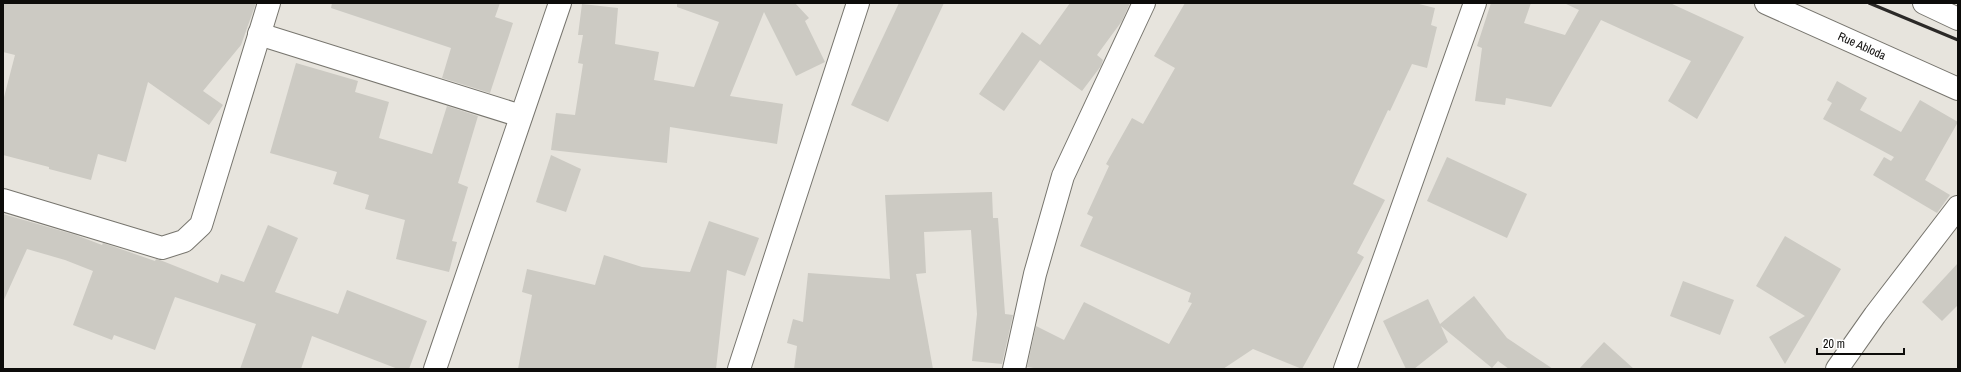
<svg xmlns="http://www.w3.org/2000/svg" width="1961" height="372" viewBox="0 0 1961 372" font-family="'Archivo Narrow',sans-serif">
	<rect width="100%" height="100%" fill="#e7e4dd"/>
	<g fill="#cccac3">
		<path d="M 3,3 L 256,3 L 241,45 L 203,91 L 223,105 L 209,125 L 148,82 L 126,162 L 98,154 L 91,180 L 49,169 L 49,167 L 3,155 L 3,101 L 15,55 L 3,52 Z"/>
		<path d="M 332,3 L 500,3 L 495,17 L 513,23 L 490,93 L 442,78 L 451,48 L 331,8 Z"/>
		<path d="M 677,3 L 795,3 L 809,18 L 805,21 L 825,62 L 796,76 L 764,12 L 730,96 L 783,104 L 777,144 L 670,127 L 667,163 L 551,150 L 556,113 L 575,115 L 583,64 L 578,63 L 583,35 L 578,35 L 582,4 L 618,8 L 615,44 L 659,52 L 654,80 L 694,87 L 719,22 L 677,7 Z"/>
		<path d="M 899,3 L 944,3 L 888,122 L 851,105 Z"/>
		<path d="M 1070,3 L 1130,3 L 1122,21 L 1097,55 L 1103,60 L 1101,66 L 1082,91 L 1040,60 L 1004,111 L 979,94 L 1022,32 L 1040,45 Z"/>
		<path d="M 1185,3 L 1415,3 L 1435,8 L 1431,25 L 1437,27 L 1427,68 L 1412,64 L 1390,111 L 1388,110 L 1353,184 L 1385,200 L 1357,253 L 1364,257 L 1302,369 L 1253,349 L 1223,369 L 1041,369 L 1027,367 L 1036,326 L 1064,340 L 1084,302 L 1169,344 L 1192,303 L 1188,302 L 1191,293 L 1080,246 L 1093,217 L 1087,214 L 1109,166 L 1106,164 L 1132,118 L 1143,124 L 1175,68 L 1154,56 Z"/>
		<path d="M 1491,3 L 1531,3 L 1524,23 L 1565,35 L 1579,10 L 1564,3 L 1670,3 L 1744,37 L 1697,119 L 1668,101 L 1691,61 L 1601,20 L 1551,107 L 1506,98 L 1505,105 L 1475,101 L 1482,48 L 1477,46 Z"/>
		<path d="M 296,63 L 358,81 L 355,92 L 389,102 L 379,138 L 432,154 L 447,106 L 478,116 L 458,183 L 468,187 L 452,241 L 457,242 L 449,272 L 396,259 L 405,220 L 365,209 L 369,195 L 333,184 L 337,172 L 270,153 Z"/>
		<path d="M 1837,81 L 1867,98 L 1860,110 L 1901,132 L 1920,100 L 1958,122 L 1925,180 L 1950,195 L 1937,213 L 1873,175 L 1884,157 L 1891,161 L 1894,157 L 1823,119 L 1832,103 L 1827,100 Z"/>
		<path d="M 551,155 L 581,169 L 566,212 L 536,202 Z"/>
		<path d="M 1447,157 L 1527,194 L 1507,238 L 1427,201 Z"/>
		<path d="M 992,192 L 993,218 L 998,218 L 1005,314 L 1013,315 L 1002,364 L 972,361 L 977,314 L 971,230 L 924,232 L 926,273 L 916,274 L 933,369 L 794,369 L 797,346 L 787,343 L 793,319 L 803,322 L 808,273 L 890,279 L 885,195 Z"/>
		<path d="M 3,214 L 76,235 L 102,245 L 103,243 L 112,246 L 155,261 L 156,259 L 160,260 L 218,283 L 221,274 L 244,282 L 268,225 L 298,238 L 275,292 L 338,314 L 347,290 L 427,321 L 409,369 L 398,369 L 312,336 L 301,369 L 240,369 L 256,324 L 175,297 L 155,350 L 114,335 L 112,340 L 73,325 L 93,271 L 65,260 L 27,249 L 3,302 Z"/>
		<path d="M 709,221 L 759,238 L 745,276 L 727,270 L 716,369 L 518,369 L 532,295 L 522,292 L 527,269 L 595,285 L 604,255 L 642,267 L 690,272 Z"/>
		<path d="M 1785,236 L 1841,269 L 1785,364 L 1769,337 L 1805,316 L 1756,286 Z"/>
		<path d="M 1958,263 L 1958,305 L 1942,321 L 1922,302 Z"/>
		<path d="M 1683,281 L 1734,300 L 1720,335 L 1670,316 Z"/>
		<path d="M 1474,296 L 1507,338 L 1553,369 L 1509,369 L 1498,361 L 1492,368 L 1441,326 L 1448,342 L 1414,369 L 1406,369 L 1383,321 L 1428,299 L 1440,324 Z"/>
		<path d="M 1604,342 L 1634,369 L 1579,369 Z"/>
	</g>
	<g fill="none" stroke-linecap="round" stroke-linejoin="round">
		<defs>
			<g id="minor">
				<path id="s1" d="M 1766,3 L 1958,89"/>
				<path d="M 1924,3 L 1958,19"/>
				<path d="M 259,34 L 521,116"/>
				<path d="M 3,200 L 162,248 L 184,241 L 201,225 L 269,3"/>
				<path d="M 435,369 L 560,3"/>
				<path d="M 739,369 L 858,3"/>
				<path d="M 1014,369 L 1035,274 L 1063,176 L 1144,3"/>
				<path d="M 1345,369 L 1475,3"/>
				<path d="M 1837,369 L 1875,315 L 1958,207"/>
			</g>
		</defs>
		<use href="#minor" stroke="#77756e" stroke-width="24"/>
		<use href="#minor" stroke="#fff" stroke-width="22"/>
		<path stroke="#2b2927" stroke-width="3" d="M 1869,3 L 1958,40"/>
	</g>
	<g text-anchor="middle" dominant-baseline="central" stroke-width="3.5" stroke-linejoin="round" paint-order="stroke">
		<g font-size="12" fill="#0d0c0a" stroke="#fff">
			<text stroke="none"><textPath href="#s1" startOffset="105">Rue Abloda</textPath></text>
		</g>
	</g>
	<rect width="1961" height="372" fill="none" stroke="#0d0c0a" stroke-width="8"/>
	<path d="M1817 348v6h87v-6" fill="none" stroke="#0d0c0a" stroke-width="2"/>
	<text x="1823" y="348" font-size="12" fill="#0d0c0a" stroke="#ffffff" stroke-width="3" paint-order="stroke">20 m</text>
</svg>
